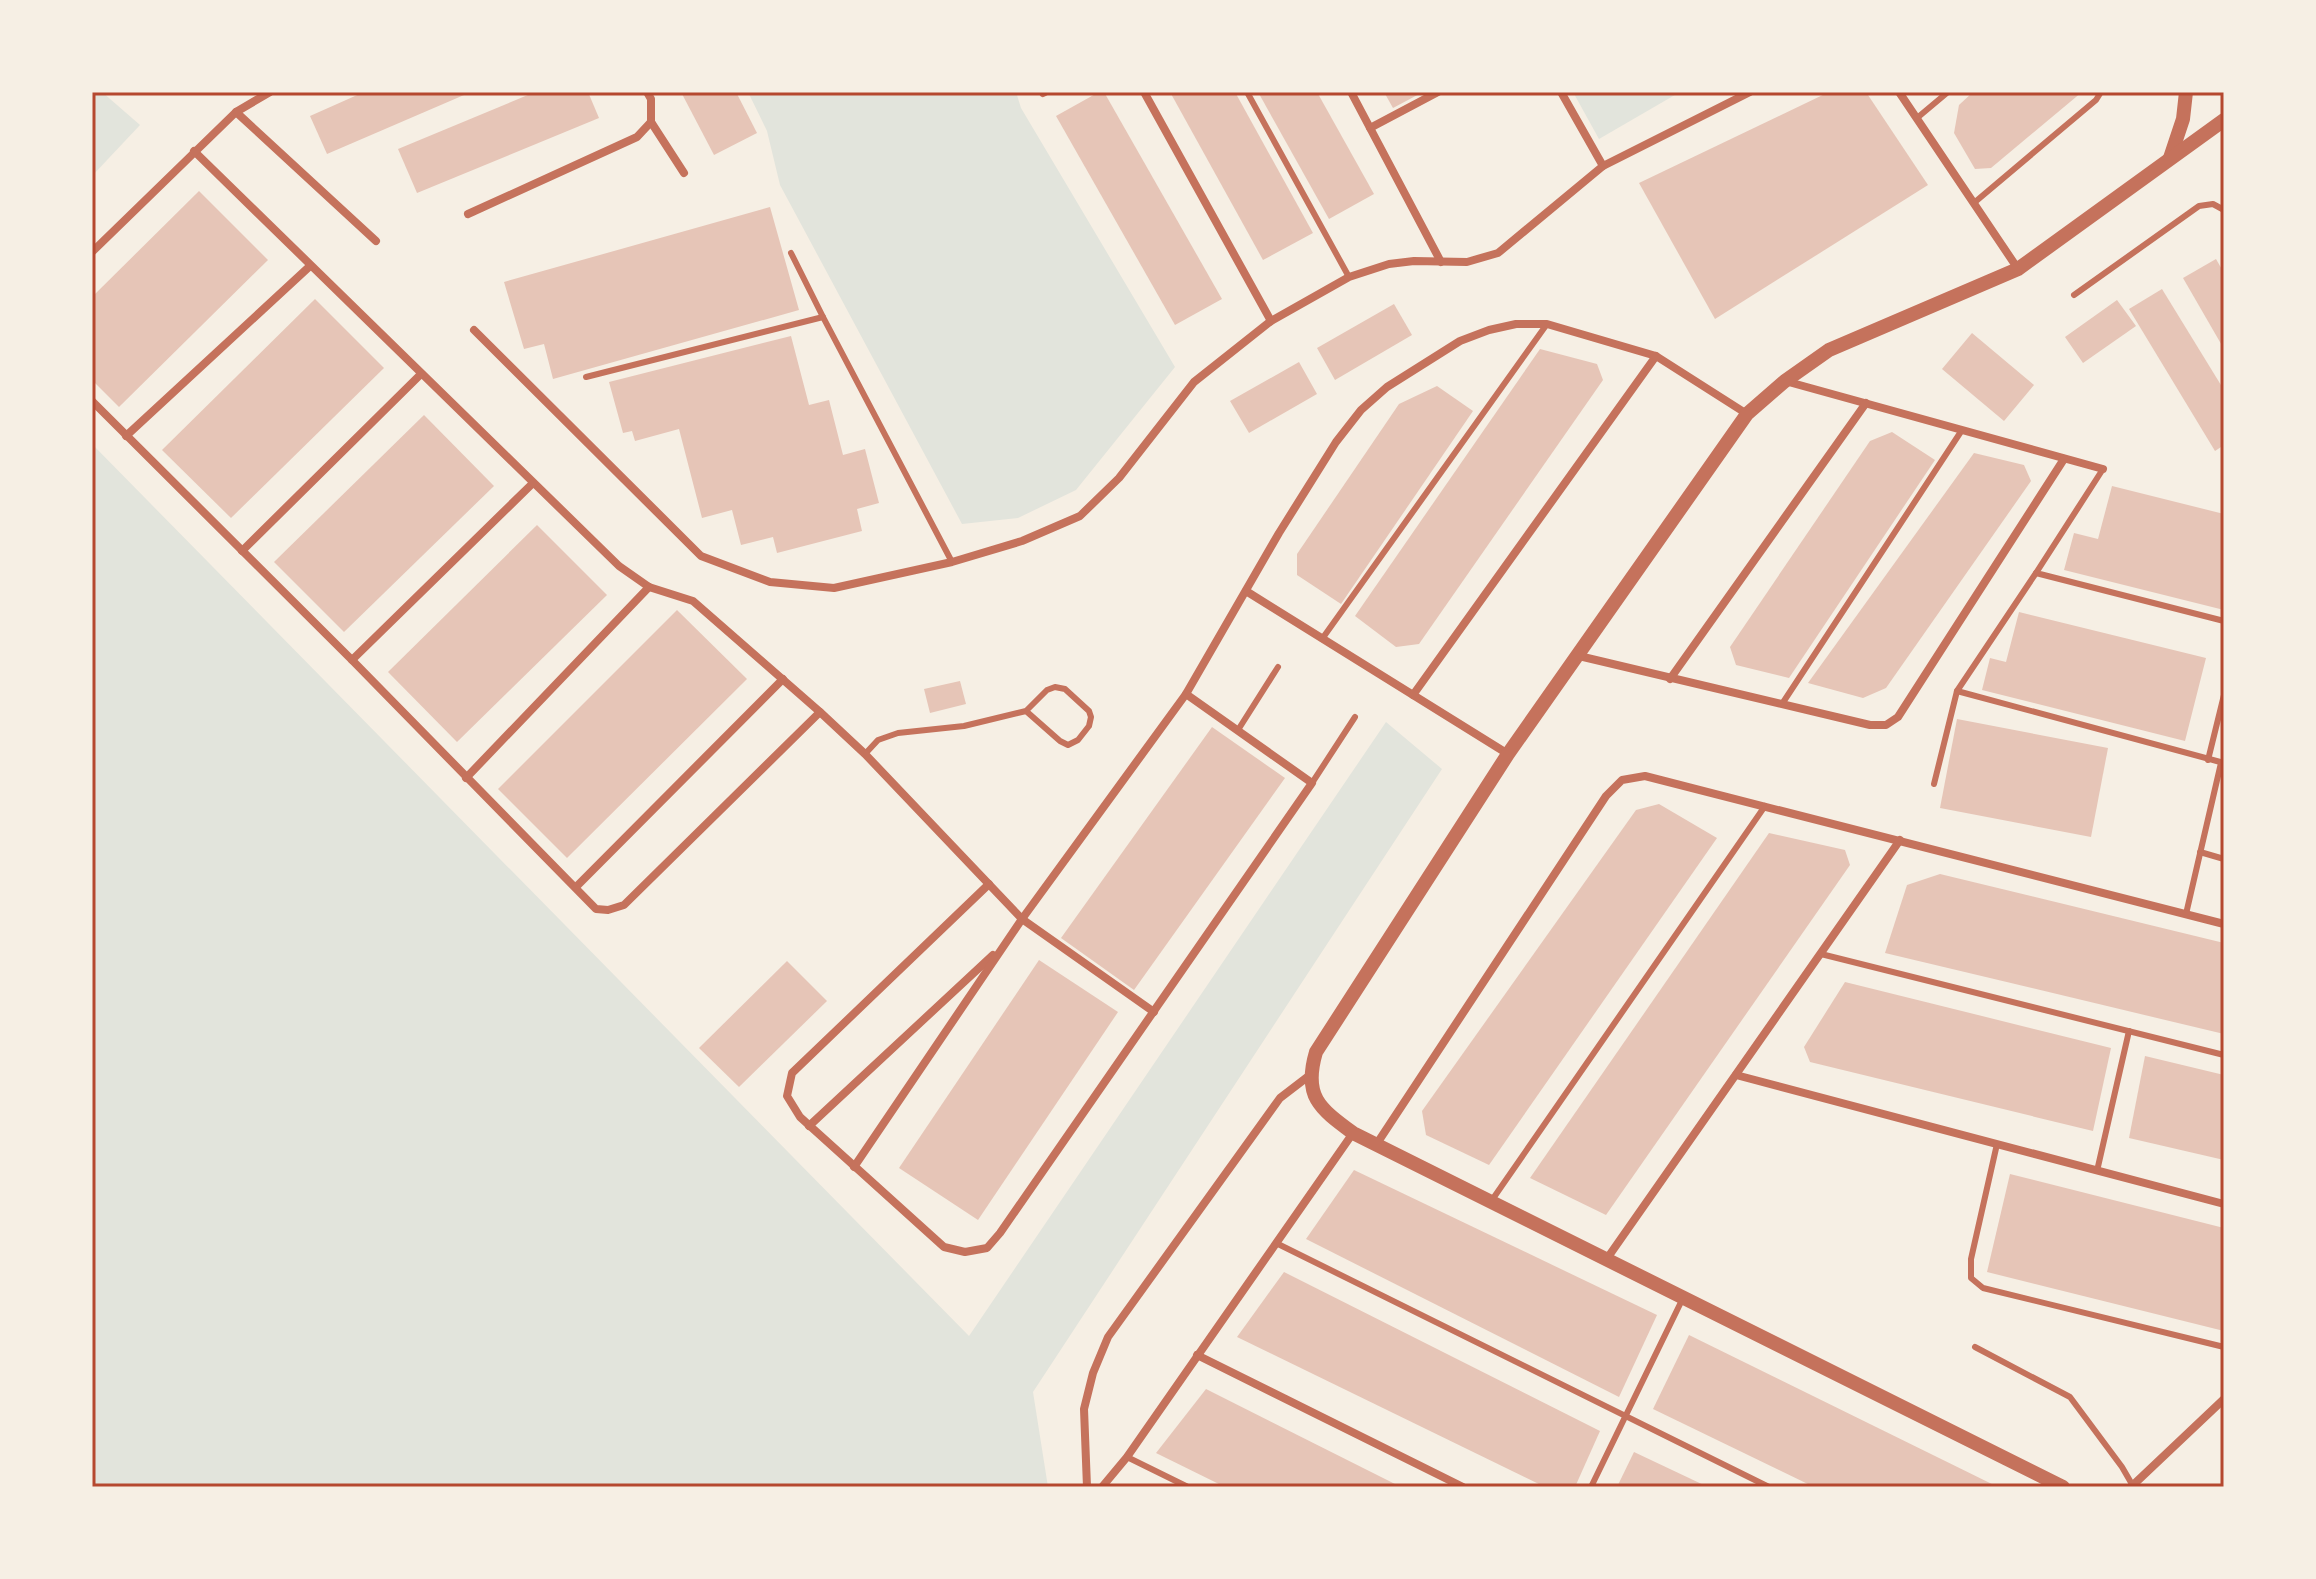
<svg xmlns="http://www.w3.org/2000/svg" width="2316" height="1579" viewBox="0 0 2316 1579" font-family="'Nunito Sans',sans-serif">
	<rect width="100%" height="100%" fill="#f6efe4"/>
	<g fill="#e2e4dc">
		<path d="M 92,92 L 102,92 L 140,125 L 92,176 Z"/>
		<path d="M 748,92 L 1016,92 L 1021,108 L 1175,367 L 1076,490 L 1018,518 L 962,524 L 780,185 L 767,131 Z"/>
		<path d="M 1573,92 L 1680,92 L 1599,139 Z"/>
		<path d="M 92,444 L 969,1336 L 1386,722 L 1442,769 L 1033,1392 L 1048,1487 L 92,1487 Z"/>
	</g>
	<g fill="#e6c5b7">
		<path d="M 364,92 L 471,92 L 327,154 L 310,116 Z"/>
		<path d="M 535,92 L 588,92 L 599,118 L 417,193 L 398,149 Z"/>
		<path d="M 681,92 L 736,92 L 757,133 L 714,155 Z"/>
		<path d="M 1099,92 L 1104,92 L 1222,299 L 1175,325 L 1056,116 Z"/>
		<path d="M 1170,92 L 1235,92 L 1313,233 L 1263,260 Z"/>
		<path d="M 1258,92 L 1317,92 L 1374,194 L 1329,219 Z"/>
		<path d="M 1384,92 L 1423,92 L 1393,108 Z"/>
		<path d="M 1829,92 L 1866,92 L 1928,185 L 1715,319 L 1639,183 Z"/>
		<path d="M 1973,92 L 2082,92 L 1991,168 L 1975,169 L 1954,133 L 1959,105 Z"/>
		<path d="M 199,191 L 268,260 L 119,407 L 92,380 L 92,297 Z"/>
		<path d="M 770,207 L 799,310 L 553,379 L 544,344 L 524,349 L 504,282 Z"/>
		<path d="M 2216,259 L 2224,273 L 2224,349 L 2183,278 Z"/>
		<path d="M 2162,289 L 2224,390 L 2224,445 L 2215,451 L 2129,309 Z"/>
		<path d="M 315,299 L 384,368 L 231,518 L 162,450 Z"/>
		<path d="M 2117,300 L 2136,326 L 2083,363 L 2065,337 Z"/>
		<path d="M 1394,304 L 1412,335 L 1335,380 L 1317,348 Z"/>
		<path d="M 1972,333 L 2034,385 L 2004,421 L 1942,369 Z"/>
		<path d="M 791,336 L 809,405 L 829,400 L 843,455 L 865,449 L 879,503 L 857,509 L 862,531 L 777,553 L 773,537 L 741,545 L 732,510 L 702,518 L 679,429 L 635,441 L 632,431 L 623,433 L 609,382 Z"/>
		<path d="M 1540,349 L 1597,364 L 1603,380 L 1419,644 L 1396,647 L 1355,616 Z"/>
		<path d="M 1299,362 L 1317,394 L 1249,433 L 1230,401 Z"/>
		<path d="M 1437,386 L 1473,411 L 1341,604 L 1297,575 L 1297,554 L 1399,404 Z"/>
		<path d="M 424,415 L 494,486 L 344,632 L 274,562 Z"/>
		<path d="M 1892,432 L 1935,460 L 1789,678 L 1736,665 L 1730,647 L 1870,441 Z"/>
		<path d="M 1974,453 L 2024,465 L 2031,481 L 1886,688 L 1863,698 L 1808,683 Z"/>
		<path d="M 2112,486 L 2224,514 L 2224,610 L 2064,570 L 2074,533 L 2098,539 Z"/>
		<path d="M 537,525 L 607,595 L 457,742 L 388,672 Z"/>
		<path d="M 677,610 L 747,679 L 567,858 L 498,789 Z"/>
		<path d="M 2019,612 L 2206,658 L 2185,741 L 1982,690 L 1990,658 L 2006,662 Z"/>
		<path d="M 960,681 L 966,704 L 930,713 L 924,689 Z"/>
		<path d="M 1957,719 L 2108,748 L 2091,837 L 1940,808 Z"/>
		<path d="M 1212,727 L 1285,778 L 1134,990 L 1061,938 Z"/>
		<path d="M 1659,804 L 1717,838 L 1489,1165 L 1426,1135 L 1422,1111 L 1636,810 Z"/>
		<path d="M 1769,833 L 1845,850 L 1850,865 L 1606,1215 L 1530,1178 Z"/>
		<path d="M 1940,874 L 2224,943 L 2224,1034 L 1885,953 L 1907,885 Z"/>
		<path d="M 1039,960 L 1118,1012 L 978,1220 L 899,1168 Z"/>
		<path d="M 787,961 L 827,1001 L 739,1087 L 699,1048 Z"/>
		<path d="M 1845,982 L 2111,1048 L 2093,1131 L 1810,1062 L 1804,1047 Z"/>
		<path d="M 2145,1056 L 2224,1075 L 2224,1160 L 2129,1138 Z"/>
		<path d="M 1354,1170 L 1657,1315 L 1619,1397 L 1306,1239 Z"/>
		<path d="M 2010,1174 L 2224,1228 L 2224,1331 L 1987,1272 Z"/>
		<path d="M 1284,1272 L 1600,1431 L 1575,1487 L 1545,1487 L 1237,1337 Z"/>
		<path d="M 1689,1335 L 1998,1487 L 1814,1487 L 1653,1409 Z"/>
		<path d="M 1206,1389 L 1401,1487 L 1225,1487 L 1156,1453 Z"/>
		<path d="M 1634,1452 L 1708,1487 L 1617,1487 Z"/>
	</g>
	<g fill="none" stroke-linecap="round" stroke-linejoin="round">
		<g stroke="#c5725c" stroke-width="6">
			<path d="M 1247,92 L 1349,277"/>
			<path d="M 1917,118 L 1948,92"/>
			<path d="M 1975,202 L 2096,100 L 2101,92"/>
			<path d="M 791,253 L 823,317 L 952,562"/>
			<path d="M 2074,295 L 2199,206 L 2213,204 L 2224,210"/>
			<path d="M 586,377 L 823,317"/>
			<path d="M 2103,469 L 2036,573 L 2224,621"/>
			<path d="M 2036,573 L 1957,691 L 2224,763"/>
			<path d="M 1322,639 L 1547,324"/>
			<path d="M 1782,704 L 1962,430"/>
			<path d="M 1238,730 L 1278,667"/>
			<path d="M 865,754 L 878,740 L 898,733 L 964,726 L 1026,711 L 1047,690 L 1055,687 L 1065,689 L 1089,711 L 1091,717 L 1089,726 L 1078,740 L 1068,745 L 1060,741 L 1026,711"/>
			<path d="M 2208,760 L 2224,695"/>
			<path d="M 1312,783 L 1355,717"/>
			<path d="M 1934,784 L 1957,691"/>
			<path d="M 2200,852 L 2224,859"/>
			<path d="M 2186,914 L 2221,763"/>
			<path d="M 1821,954 L 2224,1055"/>
			<path d="M 1997,1144 L 1971,1259 L 1971,1278 L 1983,1288 L 2224,1347"/>
			<path d="M 2097,1171 L 2129,1031"/>
			<path d="M 1492,1200 L 1765,806"/>
			<path d="M 1276,1243 L 1769,1487"/>
			<path d="M 1975,1347 L 2070,1397 L 2122,1467 L 2133,1486"/>
			<path d="M 1127,1457 L 1188,1487"/>
			<path d="M 1591,1487 L 1683,1298"/>
		</g>
		<g stroke="#c5725c" stroke-width="8">
			<path d="M 647,92 L 651,99 L 651,122"/>
			<path d="M 1144,92 L 1271,321"/>
			<path d="M 1351,92 L 1441,262"/>
			<path d="M 1561,92 L 1603,166"/>
			<path d="M 1899,92 L 2018,269"/>
			<path d="M 1043,93 L 1045,92"/>
			<path d="M 236,112 L 376,241"/>
			<path d="M 651,122 L 684,173"/>
			<path d="M 1370,128 L 1438,92"/>
			<path d="M 194,151 L 619,566 L 649,587 L 693,601 L 820,712 L 865,754 L 1022,919 L 1154,1012"/>
			<path d="M 468,214 L 637,137 L 651,122"/>
			<path d="M 92,252 L 236,112 L 270,92"/>
			<path d="M 474,330 L 701,556 L 770,582 L 834,588 L 952,562 L 1022,541 L 1080,516 L 1119,478 L 1194,382 L 1271,321 L 1349,277 L 1389,264 L 1414,261 L 1467,262 L 1498,253 L 1603,166 L 1750,92"/>
			<path d="M 1785,381 L 2103,469"/>
			<path d="M 92,401 L 352,660 L 596,909 L 608,910 L 624,905 L 820,712"/>
			<path d="M 126,436 L 310,266"/>
			<path d="M 242,551 L 421,374"/>
			<path d="M 1246,591 L 1508,754"/>
			<path d="M 1579,656 L 1870,725 L 1886,725 L 1898,717 L 2064,459"/>
			<path d="M 352,660 L 532,484"/>
			<path d="M 1670,679 L 1866,403"/>
			<path d="M 1413,695 L 1656,356"/>
			<path d="M 466,778 L 649,587"/>
			<path d="M 989,884 L 792,1073 L 787,1096 L 800,1117 L 944,1247 L 965,1252 L 987,1248 L 1000,1233 L 1312,783 L 1186,694"/>
			<path d="M 576,887 L 783,679"/>
			<path d="M 1736,1075 L 2224,1204"/>
			<path d="M 809,1126 L 993,955"/>
			<path d="M 1376,1145 L 1606,796 L 1622,780 L 1645,776 L 2224,924"/>
			<path d="M 854,1167 L 1022,919 L 1186,694 L 1279,533 L 1336,442 L 1361,410 L 1387,387 L 1460,341 L 1489,330 L 1516,324 L 1547,324 L 1656,356 L 1747,414"/>
			<path d="M 1606,1260 L 1900,840"/>
			<path d="M 1197,1355 L 1463,1487"/>
			<path d="M 1087,1487 L 1084,1409 L 1093,1373 L 1108,1337 L 1280,1098 L 1310,1075"/>
			<path d="M 1102,1487 L 1127,1457 L 1353,1133"/>
			<path d="M 2131,1487 L 2224,1399"/>
		</g>
		<g stroke="#c5725c" stroke-width="14">
			<path d="M 2170,158 L 2183,119 L 2186,92"/>
			<path d="M 2063,1487 L 1353,1133 C 1319,1108 1303,1096 1316,1052 L 1508,754 L 1747,414 L 1785,381 L 1829,350 L 2018,269 L 2224,120"/>
		</g>
	</g>
	<rect width="2316" height="1579" fill="none" stroke="#f6efe4" stroke-width="188"/>
	<rect x="94" y="94" width="2128" height="1391" fill="none" stroke="#b5482f" stroke-width="3"/>
</svg>
